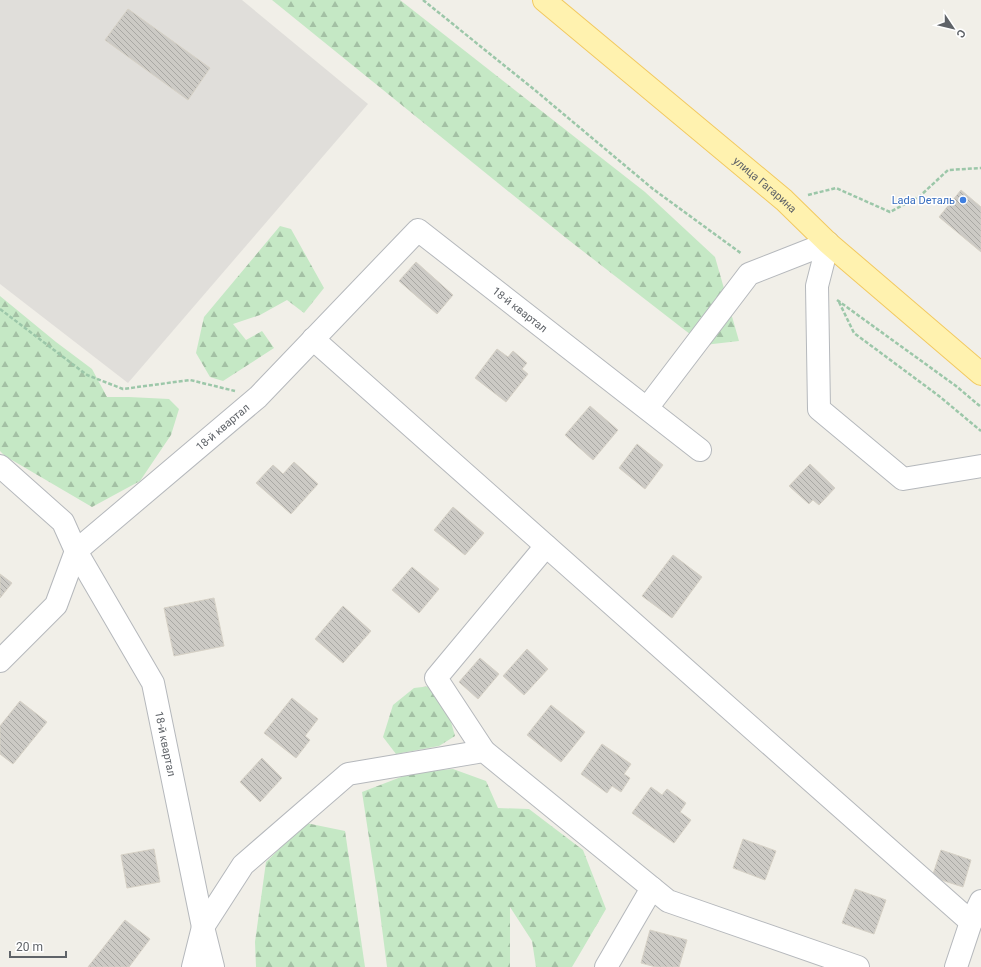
<svg xmlns="http://www.w3.org/2000/svg" width="981" height="967" viewBox="0 0 981 967" font-family="Roboto,sans-serif">
	<defs>
		<pattern id="forest-firs" width="22" height="20" patternUnits="userSpaceOnUse"><rect width="22" height="20" fill="#c5e8c5"/><path d="M5 1l3.5 6h-7zM16 11l3.5 6h-7z" fill="#a3c0a4"/></pattern>
		<pattern id="building-back-hatch" width="6" height="6" patternUnits="userSpaceOnUse"><rect width="6" height="6" fill="#cccac5"/><path d="M-1 5l2 2M0 0l6 6M5-1l2 2" fill="none" stroke="#a9a8a4"/></pattern>
	</defs>
	<rect width="100%" height="100%" fill="#f1efe8"/>
	<path fill="#e0deda" d="M 0,0 L 242,0 L 368,104 L 128,383 L 0,284 Z"/>
	<g fill="url(#forest-firs)">
		<path d="M 272,0 L 400,0 L 645,192 L 715,257 L 739,341 L 704,345 L 566,238 Z"/>
		<path d="M 280,226 L 291,229 L 324,288 L 304,313 L 287,300 L 260,315 L 233,324 L 246,340 L 262,331 L 274,348 L 223,381 L 210,377 L 196,353 L 204,317 Z"/>
		<path d="M 0,296 L 56,342 L 92,369 L 107,397 L 129,397 L 169,399 L 179,409 L 171,435 L 140,481 L 92,507 L 5,456 L 0,451 Z"/>
		<path d="M 431,686 L 449,715 L 455,736 L 439,746 L 396,754 L 383,737 L 393,705 L 414,688 Z"/>
		<path d="M 453,769 L 486,781 L 498,808 L 529,809 L 583,850 L 606,909 L 572,967 L 536,967 L 532,941 L 510,907 L 510,967 L 387,967 L 378,897 L 362,792 L 414,772 Z"/>
		<path d="M 306,823 L 345,831 L 365,967 L 256,967 L 255,942 L 266,862 Z"/>
	</g>
	<g fill="url(#building-back-hatch)" stroke="#d6d1c6">
		<path d="M 128,9 L 210,68 L 188,100 L 105,40 Z"/>
		<path d="M 961,190 L 981,207 L 981,252 L 939,217 Z"/>
		<path d="M 416,262 L 453,295 L 437,314 L 399,281 Z"/>
		<path d="M 497,349 L 508,357 L 513,351 L 527,363 L 522,369 L 528,374 L 506,402 L 475,378 Z"/>
		<path d="M 590,406 L 618,430 L 593,460 L 565,435 Z"/>
		<path d="M 637,444 L 663,465 L 645,489 L 619,468 Z"/>
		<path d="M 294,462 L 318,484 L 291,514 L 256,483 L 273,465 L 283,474 Z"/>
		<path d="M 810,464 L 835,488 L 819,505 L 813,500 L 809,504 L 789,486 Z"/>
		<path d="M 453,507 L 484,533 L 465,555 L 434,530 Z"/>
		<path d="M 673,555 L 702,577 L 672,618 L 642,596 Z"/>
		<path d="M 412,567 L 439,589 L 419,613 L 392,590 Z"/>
		<path d="M 0,574 L 12,583 L 0,598 Z"/>
		<path d="M 214,598 L 224,646 L 174,656 L 164,608 Z"/>
		<path d="M 343,606 L 371,631 L 343,663 L 315,639 Z"/>
		<path d="M 527,649 L 548,669 L 524,695 L 503,676 Z"/>
		<path d="M 480,658 L 499,674 L 478,699 L 459,682 Z"/>
		<path d="M 292,698 L 318,719 L 305,736 L 310,740 L 296,758 L 264,733 Z"/>
		<path d="M 20,701 L 47,722 L 13,764 L 0,754 L 0,726 Z"/>
		<path d="M 551,705 L 585,732 L 561,762 L 527,735 Z"/>
		<path d="M 602,744 L 631,764 L 624,774 L 630,778 L 621,792 L 612,786 L 607,793 L 581,774 Z"/>
		<path d="M 262,758 L 282,778 L 260,802 L 240,782 Z"/>
		<path d="M 651,787 L 662,795 L 667,789 L 686,803 L 680,812 L 691,820 L 674,843 L 632,813 Z"/>
		<path d="M 743,839 L 776,851 L 765,880 L 733,868 Z"/>
		<path d="M 154,849 L 160,882 L 127,888 L 121,855 Z"/>
		<path d="M 941,850 L 971,860 L 963,887 L 932,877 Z"/>
		<path d="M 855,889 L 886,900 L 874,934 L 842,923 Z"/>
		<path d="M 125,920 L 150,939 L 129,967 L 88,967 Z"/>
		<path d="M 650,930 L 687,940 L 679,967 L 656,967 L 641,963 Z"/>
	</g>
	<g fill="none" stroke-linecap="round" stroke-linejoin="round">
		<defs>
			<g id="minor">
				<path d="M 828,243 L 817,286 L 819,409 L 903,479 L 981,466"/>
				<path d="M 313,339 L 703,685 L 971,922"/>
				<path d="M 647,408 L 749,274 L 828,243"/>
				<path id="s1" d="M 0,466 L 63,522 L 76,551 L 153,683 L 203,927 L 213,967"/>
				<path id="s2" d="M 76,551 L 258,397 L 418,230 L 700,450"/>
				<path d="M 0,661 L 56,605 L 76,551"/>
				<path d="M 484,751 L 436,678 L 546,546"/>
				<path d="M 193,967 L 203,927 L 243,865 L 348,774 L 484,751 L 668,901 L 858,967"/>
				<path d="M 606,967 L 652,888"/>
				<path d="M 956,967 L 971,922 L 981,901"/>
			</g>
			<g id="major">
				<path id="s3" d="M 544,0 L 784,200 L 828,243 L 981,374"/>
			</g>
		</defs>
		<use href="#minor" stroke="#b5b8bc" stroke-width="24"/>
		<use href="#major" stroke="#f2c960" stroke-width="24"/>
		<g stroke="#9cc7a9" stroke-width="2.5" stroke-dasharray="4 2" stroke-linecap="butt">
			<path d="M 423,0 L 536,91 L 653,189 L 742,254"/>
			<path d="M 808,195 L 836,188 L 890,212 L 920,196 L 948,170 L 981,168"/>
			<path d="M 837,300 L 956,386 L 981,407"/>
			<path d="M 839,302 L 854,333 L 939,396 L 981,431"/>
			<path d="M 0,309 L 87,375 L 123,389 L 190,380 L 235,391"/>
		</g>
		<use href="#minor" stroke="#fff" stroke-width="22"/>
		<use href="#major" stroke="#fff2af" stroke-width="22"/>
	</g>
	<circle fill="#3f7fe0" stroke="#fff" stroke-width="1.5" cx="963" cy="200" r="4"/>
	<g text-anchor="middle" dominant-baseline="central" stroke-width="3" stroke-linejoin="round" paint-order="stroke">
		<g font-size="11" fill="#5f6368" stroke="#fff">
			<text stroke="none"><textPath href="#s3" startOffset="288">улица Гагарина</textPath></text>
			<text stroke="none"><textPath href="#s2" startOffset="599">18-й квартал</textPath></text>
			<text stroke="none"><textPath href="#s2" startOffset="192">18-й квартал</textPath></text>
			<text stroke="none"><textPath href="#s1" startOffset="331">18-й квартал</textPath></text>
		</g>
		<g font-size="11" fill="#366cbe" stroke="#fff" text-anchor="end">
			<text x="955" y="200">Lada Dеталь</text>
		</g>
	</g>
	<g transform="translate(953 28) rotate(125)" stroke="#ffffff" stroke-width="3" paint-order="stroke">
	<path d="M0-3L7 15L0 10L-7 15Z" fill="#5f6368"/>
	<text y="-6" font-size="11" font-weight="bold" text-anchor="middle" fill="#5f6368">С</text>
	</g>
	<path d="M10 951v6h56v-6" fill="none" stroke="#5f6368" stroke-width="2"/>
	<text x="16" y="951" font-size="12" fill="#5f6368" stroke="#ffffff" stroke-width="3" paint-order="stroke">20 m</text>
</svg>
